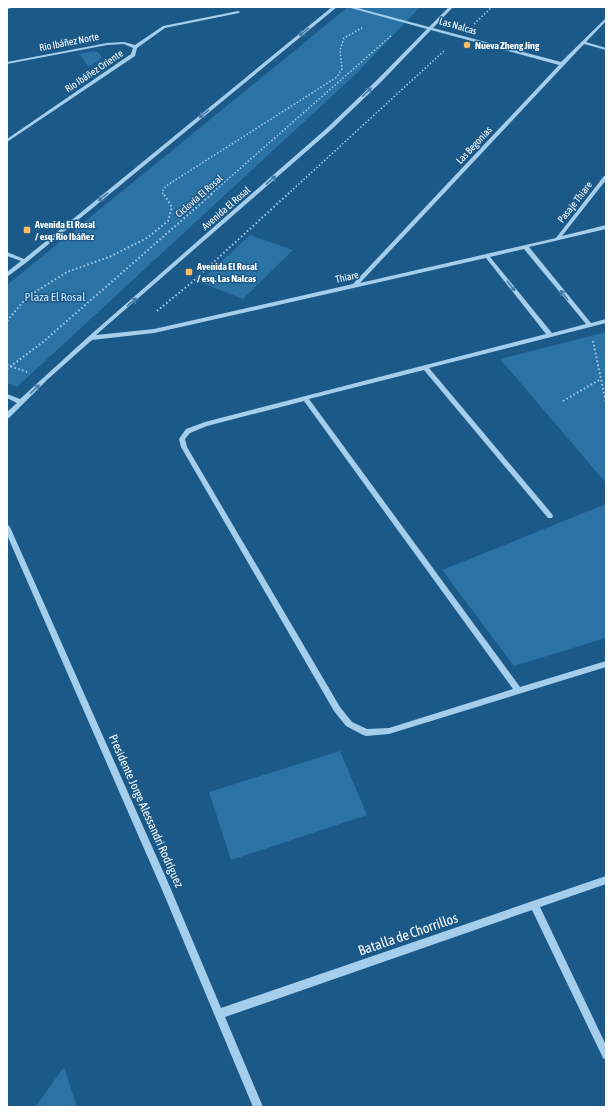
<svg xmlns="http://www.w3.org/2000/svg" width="613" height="1114" viewBox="0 0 613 1114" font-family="'Asap Condensed',sans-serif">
	<rect width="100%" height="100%" fill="#1b5988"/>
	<g fill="#2b72a5">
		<path d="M 348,7 L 420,7 L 357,73 L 17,387 L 7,383 L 7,285 Z"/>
		<path d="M 95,51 L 99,53 L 101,57 L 101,59 L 89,67 L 79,54 Z"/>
		<path d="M 250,235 L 293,250 L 243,299 L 199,282 Z"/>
		<path d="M 606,332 L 606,483 L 500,359 Z"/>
		<path d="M 606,504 L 606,638 L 514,666 L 442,570 Z"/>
		<path d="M 340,751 L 367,815 L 231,860 L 209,792 Z"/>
		<path d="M 64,1067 L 77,1107 L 35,1107 Z"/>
	</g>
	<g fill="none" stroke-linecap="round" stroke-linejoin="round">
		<g stroke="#a4ceec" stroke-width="1.5" stroke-dasharray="1.5 2" stroke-linecap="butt">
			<path d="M 474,24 L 492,7"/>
			<path d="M 163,194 L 162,192 L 166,186 L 337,77 L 342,69 L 340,50 L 344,38 L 362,28"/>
			<path d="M 211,194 L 392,35"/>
			<path d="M 288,194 L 445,50"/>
		</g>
		<g stroke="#a4ceec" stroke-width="2" stroke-dasharray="1.5 2.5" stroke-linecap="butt">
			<path d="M 157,311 L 191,283 L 289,193"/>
			<path d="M 7,321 L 27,297 L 67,272 L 109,257 L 147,238 L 168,221 L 172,207 L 163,193"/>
			<path d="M 593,341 L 606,403"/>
			<path d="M 7,365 L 27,372"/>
			<path d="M 7,369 L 43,342 L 213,193"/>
			<path d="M 563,401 L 601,379"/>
		</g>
		<g fill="#a4ceec" fill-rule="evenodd">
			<path d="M 7,7 L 16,7 L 7,9 Z"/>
			<path d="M 332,7 L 337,7 L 27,262 L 7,277 L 7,272 L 21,261 L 7,256 L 7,252 L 24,259 Z"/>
			<path d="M 347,7 L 354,7 L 429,27 L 449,7 L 453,7 L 433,28 L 561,62 L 606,18 L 606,21 L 586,42 L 606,48 L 606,50 L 584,44 L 360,283 L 556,238 L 604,176 L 606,175 L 606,180 L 562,236 L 606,225 L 606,229 L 529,247 L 591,323 L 606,319 L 606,323 L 429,368 L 552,514 L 553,516 L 552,518 L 548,518 L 424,370 L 309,399 L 520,687 L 606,661 L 606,667 L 389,734 L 366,736 L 363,735 L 346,726 L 334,711 L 181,447 L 179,439 L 186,429 L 205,422 L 546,334 L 486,258 L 154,333 L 92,340 L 48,379 L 9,418 L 7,418 L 7,412 L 17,403 L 7,398 L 7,394 L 20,399 L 88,337 L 327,128 L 376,81 L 427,29 ZM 431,30 L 559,65 L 353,284 L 154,329 L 96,335 L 331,130 L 380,83 ZM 524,249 L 586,324 L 552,333 L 490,257 ZM 304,401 L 513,689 L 389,728 L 367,729 L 352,722 L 340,707 L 187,447 L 185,439 L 190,433 L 207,426 Z"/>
			<path d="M 238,11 L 240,12 L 239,13 L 165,28 L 137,48 L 135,56 L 7,142 L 7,139 L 131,54 L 133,48 L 124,44 L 107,45 L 7,64 L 7,62 L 107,43 L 124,42 L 135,45 L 163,26 Z"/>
			<path d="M 7,524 L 10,527 L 170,887 L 221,1008 L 606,876 L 606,884 L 540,907 L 606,1045 L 606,1060 L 603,1058 L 532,910 L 225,1017 L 263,1107 L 253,1107 L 163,892 L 7,535 Z"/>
		</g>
	</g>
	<defs><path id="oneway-shaft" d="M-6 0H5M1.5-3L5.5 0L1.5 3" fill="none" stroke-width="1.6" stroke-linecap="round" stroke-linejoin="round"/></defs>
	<g stroke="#447ca6">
		<use href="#oneway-shaft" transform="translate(304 32) rotate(141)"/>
		<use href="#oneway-shaft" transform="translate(367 92) rotate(-44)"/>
		<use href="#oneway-shaft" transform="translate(204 114) rotate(141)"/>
		<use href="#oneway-shaft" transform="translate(271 180) rotate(-41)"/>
		<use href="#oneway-shaft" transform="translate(103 197) rotate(141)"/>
		<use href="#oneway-shaft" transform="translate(511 286) rotate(51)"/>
		<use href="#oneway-shaft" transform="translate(564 295) rotate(-129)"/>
		<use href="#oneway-shaft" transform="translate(132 302) rotate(-41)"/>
		<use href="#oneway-shaft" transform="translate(35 389) rotate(-44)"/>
	</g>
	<g fill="#fdbb60" stroke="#1b5988" stroke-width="1.5">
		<circle cx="467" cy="45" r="4"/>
		<rect x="23" y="226" width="8" height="8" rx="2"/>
		<rect x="185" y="268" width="8" height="8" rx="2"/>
	</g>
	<g text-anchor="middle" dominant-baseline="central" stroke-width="3" stroke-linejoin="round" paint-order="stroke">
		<g font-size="10" fill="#fff" stroke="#1b5988">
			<text transform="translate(458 26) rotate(16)">Las Nalcas</text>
			<text transform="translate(69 42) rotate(-11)">Río Ibáñez Norte</text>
			<text transform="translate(94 71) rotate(-34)">Río Ibáñez Oriente</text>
			<text transform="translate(474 145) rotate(-47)">Las Begonias</text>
			<text transform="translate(199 196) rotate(-41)">Ciclovía El Rosal</text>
			<text transform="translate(575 202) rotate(-52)">Pasaje Thiare</text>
			<text transform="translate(226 208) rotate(-41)">Avenida El Rosal</text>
			<text transform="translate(347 277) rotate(-13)">Thiare</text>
		</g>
		<g font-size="10" font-weight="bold" fill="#fff" stroke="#1b5988" text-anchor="start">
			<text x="475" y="45">Nueva Zheng Jing</text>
			<text x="35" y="224">Avenida El Rosal<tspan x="35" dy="12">/ esq. Río Ibáñez</tspan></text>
			<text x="197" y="266">Avenida El Rosal<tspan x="197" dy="12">/ esq. Las Nalcas</tspan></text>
		</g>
		<g font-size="12" fill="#c9e5f9" stroke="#1b5988">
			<text x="55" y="297">Plaza El Rosal</text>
		</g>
		<g font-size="12" fill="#fff" stroke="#1b5988">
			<text transform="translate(146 811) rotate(66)">Presidente Jorge Alessandri Rodríguez</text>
		</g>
		<g font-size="14" fill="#fff" stroke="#1b5988">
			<text transform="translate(408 934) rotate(-19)">Batalla de Chorrillos</text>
		</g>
	</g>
	<rect width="613" height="1114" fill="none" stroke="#ffffff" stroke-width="16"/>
</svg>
